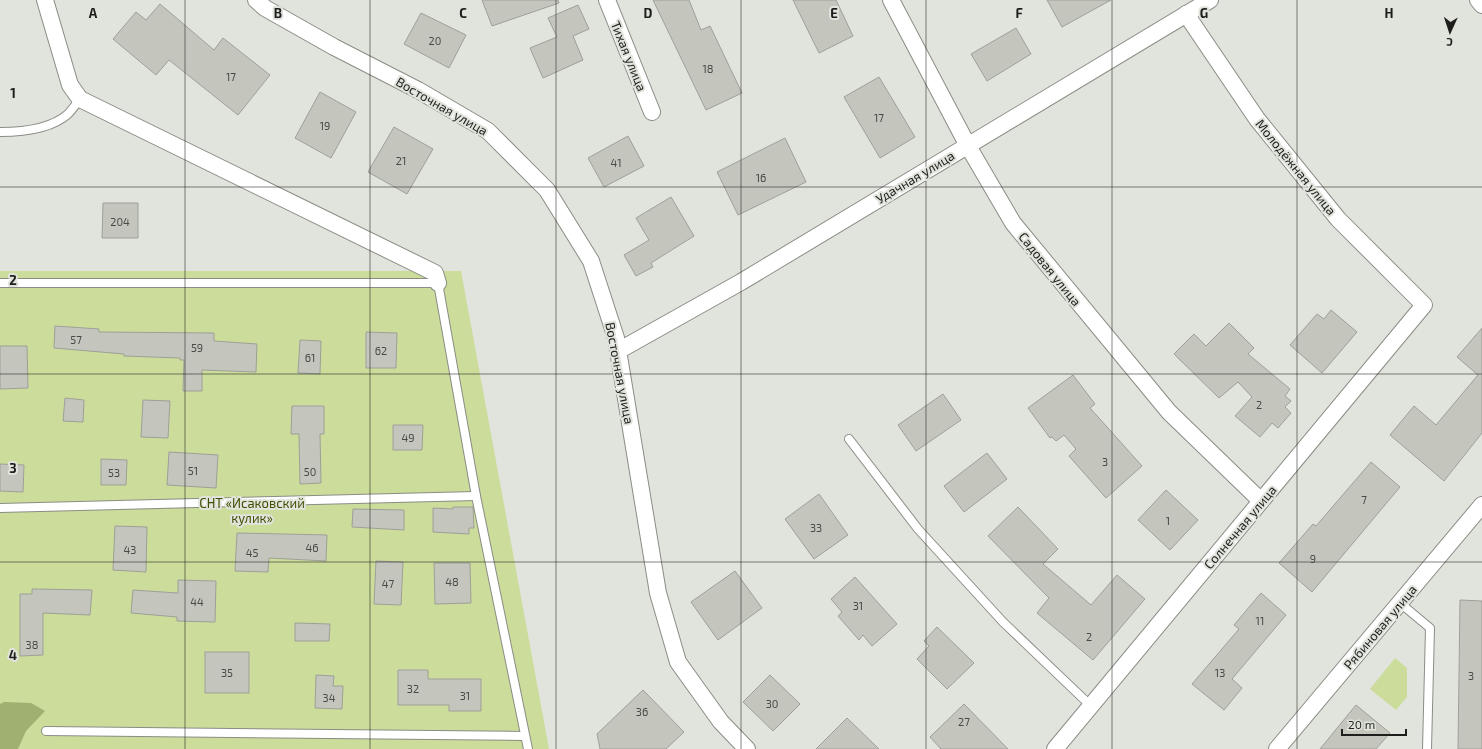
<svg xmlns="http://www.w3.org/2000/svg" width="1482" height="749" viewBox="0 0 1482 749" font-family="'Exo 2',sans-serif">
	<rect width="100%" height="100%" fill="#e1e4dc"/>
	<g fill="#cbdc9b">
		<path d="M 0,271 L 461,271 L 549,749 L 0,749 Z"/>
		<path d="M 1395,658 L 1407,668 L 1407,697 L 1396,710 L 1370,689 Z"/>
	</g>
	<path fill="#9fb070" d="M 4,702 L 31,703 L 45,711 L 26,731 L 18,749 L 0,749 L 0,704 Z"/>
	<g fill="#c4c6be" stroke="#9ea098">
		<path d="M 482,0 L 558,0 L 559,3 L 492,26 Z"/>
		<path d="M 653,0 L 689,0 L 701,30 L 710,26 L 742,93 L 706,110 Z"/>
		<path d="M 793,0 L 836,0 L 853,36 L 819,53 Z"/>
		<path d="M 1047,0 L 1111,0 L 1062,27 Z"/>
		<path d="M 160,4 L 214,50 L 223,38 L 270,75 L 238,115 L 169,60 L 156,75 L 113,39 L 136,12 L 146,20 Z"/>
		<path d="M 578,5 L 589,29 L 573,36 L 583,60 L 543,78 L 530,48 L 557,37 L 548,18 Z"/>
		<path d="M 421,13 L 466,35 L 449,68 L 404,44 Z"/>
		<path d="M 1016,28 L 1031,54 L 987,81 L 971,54 Z"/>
		<path d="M 879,77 L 915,137 L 880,158 L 844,97 Z"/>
		<path d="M 320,92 L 356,112 L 331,158 L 295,138 Z"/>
		<path d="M 394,127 L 433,149 L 407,194 L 368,172 Z"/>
		<path d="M 628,136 L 644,166 L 604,187 L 588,158 Z"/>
		<path d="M 785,138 L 806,182 L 738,215 L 717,172 Z"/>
		<path d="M 671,197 L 694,236 L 651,263 L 653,267 L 636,276 L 624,255 L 649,240 L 636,218 Z"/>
		<path d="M 103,203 L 138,203 L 138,238 L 102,238 Z"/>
		<path d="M 1331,310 L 1357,332 L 1322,373 L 1290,345 L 1317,314 L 1324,319 Z"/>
		<path d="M 1229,323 L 1254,348 L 1248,354 L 1290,389 L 1285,396 L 1291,401 L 1285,407 L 1291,413 L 1278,428 L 1272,423 L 1260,437 L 1235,416 L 1252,397 L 1238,382 L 1219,398 L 1174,354 L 1194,334 L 1206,346 Z"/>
		<path d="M 55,326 L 99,329 L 99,332 L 214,333 L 214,341 L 257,344 L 256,372 L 202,370 L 202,391 L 183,391 L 184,360 L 180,360 L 180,358 L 124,356 L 124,354 L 54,348 Z"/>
		<path d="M 1482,328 L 1482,433 L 1444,481 L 1390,435 L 1414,406 L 1436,425 L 1478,375 L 1457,357 Z"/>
		<path d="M 366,332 L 397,333 L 396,368 L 366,368 Z"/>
		<path d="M 300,340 L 321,341 L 320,374 L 298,373 Z"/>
		<path d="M 0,346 L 27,346 L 28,388 L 0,389 Z"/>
		<path d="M 1073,375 L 1095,404 L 1090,408 L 1142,466 L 1106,498 L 1069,456 L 1076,449 L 1064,435 L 1056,441 L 1052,437 L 1050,438 L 1028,408 Z"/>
		<path d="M 943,394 L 961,420 L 916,451 L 898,425 Z"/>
		<path d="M 65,398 L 84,400 L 83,422 L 63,421 Z"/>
		<path d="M 143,400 L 170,401 L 168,438 L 141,437 Z"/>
		<path d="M 292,406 L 324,406 L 324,434 L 320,434 L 321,483 L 300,484 L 299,434 L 291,434 Z"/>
		<path d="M 393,425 L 423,425 L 422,450 L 393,450 Z"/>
		<path d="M 169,452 L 218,455 L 216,488 L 167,485 Z"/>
		<path d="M 987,453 L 1007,479 L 964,512 L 944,486 Z"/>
		<path d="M 101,459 L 127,460 L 126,485 L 101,485 Z"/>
		<path d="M 1371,462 L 1400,487 L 1312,592 L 1279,563 L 1313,524 L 1316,526 Z"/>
		<path d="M 0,464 L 24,465 L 23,492 L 0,491 Z"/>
		<path d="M 1166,490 L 1198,520 L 1170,550 L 1138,520 Z"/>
		<path d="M 819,494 L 848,535 L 814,559 L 785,519 Z"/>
		<path d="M 453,507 L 473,507 L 474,528 L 469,528 L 469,534 L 433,532 L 433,508 L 453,509 Z"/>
		<path d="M 1018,507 L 1058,549 L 1043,564 L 1091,605 L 1117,575 L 1145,599 L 1093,660 L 1037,613 L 1049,598 L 988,536 Z"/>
		<path d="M 353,509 L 404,510 L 404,530 L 352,527 Z"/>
		<path d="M 115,526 L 147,527 L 146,572 L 113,570 Z"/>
		<path d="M 237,533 L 327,535 L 326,561 L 269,558 L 268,572 L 235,571 Z"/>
		<path d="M 376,561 L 403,562 L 401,605 L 374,604 Z"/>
		<path d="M 434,563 L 470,563 L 471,603 L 435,604 Z"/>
		<path d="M 735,571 L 762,608 L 718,640 L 691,602 Z"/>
		<path d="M 855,577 L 897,624 L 872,646 L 863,635 L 859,640 L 838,616 L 842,612 L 831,599 Z"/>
		<path d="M 178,580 L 216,581 L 215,622 L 177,621 L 177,617 L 131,613 L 133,590 L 178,593 Z"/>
		<path d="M 32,589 L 92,590 L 90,615 L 43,613 L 43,655 L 20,656 L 20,594 L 32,594 Z"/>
		<path d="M 1261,593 L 1286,615 L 1232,679 L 1242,688 L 1224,710 L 1192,684 L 1239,629 L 1234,625 Z"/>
		<path d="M 1460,600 L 1482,601 L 1482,749 L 1458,749 Z"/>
		<path d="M 295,623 L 330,624 L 329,641 L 295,641 Z"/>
		<path d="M 937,627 L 974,663 L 947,689 L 917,659 L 929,646 L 924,641 Z"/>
		<rect x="205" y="652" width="44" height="41"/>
		<path d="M 398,670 L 428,670 L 428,679 L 481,679 L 481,711 L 449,711 L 449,705 L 398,705 Z"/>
		<path d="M 316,675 L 334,676 L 333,686 L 343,686 L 342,709 L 315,708 Z"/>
		<path d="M 770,675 L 800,704 L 773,731 L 743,702 Z"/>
		<path d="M 643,690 L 684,732 L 666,749 L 600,749 L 597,734 Z"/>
		<path d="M 964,704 L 1008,749 L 941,749 L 930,737 Z"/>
		<path d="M 1356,705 L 1390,733 L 1376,749 L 1320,749 Z"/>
		<path d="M 847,718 L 879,749 L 816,749 Z"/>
	</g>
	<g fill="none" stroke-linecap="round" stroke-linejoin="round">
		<defs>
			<g id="service">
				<path d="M 0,132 C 21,132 51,129 68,114 C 72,110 76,104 80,99"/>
				<path d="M 0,283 L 438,283 L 476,496 L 528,749"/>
				<path d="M 849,439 L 918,529 L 1003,622 L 1091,706"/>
				<path d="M 0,508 L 476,496"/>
				<path d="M 1400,603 L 1430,628 L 1427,749"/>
				<path d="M 46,731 L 525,736"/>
			</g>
			<g id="minor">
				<path d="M 45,0 L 70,85 L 80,99 L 435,273 L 438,283"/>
				<path d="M 256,0 L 265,8 L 334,47 L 418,90 L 488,131 L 547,190 L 591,261 L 616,338 L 658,593 L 678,662 L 721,722 L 747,749"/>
				<path d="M 607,0 L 652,112"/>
				<path d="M 891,0 L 968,146 L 1013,223 L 1169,412 L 1261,501"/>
				<path d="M 1478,0 L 1482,5"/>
				<path d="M 618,351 L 741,282 L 1210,0"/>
				<path d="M 1055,749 L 1424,305 L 1338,219 L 1257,119 L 1186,14"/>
				<path d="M 1277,749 L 1482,505"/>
			</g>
		</defs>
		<use href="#service" stroke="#8a8d85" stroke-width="10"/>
		<use href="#minor" stroke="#8a8d85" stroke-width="18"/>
		<use href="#service" stroke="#fff" stroke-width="8"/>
		<use href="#minor" stroke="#fff" stroke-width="16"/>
	</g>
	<path fill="none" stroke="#1e1f1c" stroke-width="1" stroke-opacity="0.55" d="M 185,0 L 185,749M 370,0 L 370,749M 556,0 L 556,749M 741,0 L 741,749M 926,0 L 926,749M 1112,0 L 1112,749M 1297,0 L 1297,749M 0,187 L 1482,187M 0,374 L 1482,374M 0,562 L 1482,562"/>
	<g text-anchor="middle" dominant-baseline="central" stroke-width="4" stroke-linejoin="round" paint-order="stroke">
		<g font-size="11" fill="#484944">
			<text x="435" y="40">20</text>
			<text x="708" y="68">18</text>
			<text x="231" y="76">17</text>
			<text x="879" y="117">17</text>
			<text x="325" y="125">19</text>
			<text x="401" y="160">21</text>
			<text x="616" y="162">41</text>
			<text x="761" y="177">16</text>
			<text x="120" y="221">204</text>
			<text x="76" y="339">57</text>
			<text x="197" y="347">59</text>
			<text x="381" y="350">62</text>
			<text x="310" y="357">61</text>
			<text x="1259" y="404">2</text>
			<text x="408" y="437">49</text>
			<text x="1105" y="461">3</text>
			<text x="193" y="470">51</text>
			<text x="310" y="471">50</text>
			<text x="114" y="472">53</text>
			<text x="1364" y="499">7</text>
			<text x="1168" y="520">1</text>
			<text x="816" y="527">33</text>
			<text x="312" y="547">46</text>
			<text x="130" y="549">43</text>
			<text x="252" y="552">45</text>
			<text x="1313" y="558">9</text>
			<text x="452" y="581">48</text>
			<text x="388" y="583">47</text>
			<text x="197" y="601">44</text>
			<text x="858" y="605">31</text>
			<text x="1260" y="620">11</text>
			<text x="1089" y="636">2</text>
			<text x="32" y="644">38</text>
			<text x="227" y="672">35</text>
			<text x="1220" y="672">13</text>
			<text x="1471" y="675">3</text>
			<text x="413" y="688">32</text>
			<text x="465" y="695">31</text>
			<text x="329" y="697">34</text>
			<text x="772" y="703">30</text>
			<text x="642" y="711">36</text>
			<text x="964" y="721">27</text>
		</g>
		<g font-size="13" fill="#1e1f1c" stroke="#e1e4dc">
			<text transform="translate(629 56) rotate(68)">Тихая улица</text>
			<text transform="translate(442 106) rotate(30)">Восточная улица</text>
			<text transform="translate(1296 167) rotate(51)">Молодёжная улица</text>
			<text transform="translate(915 177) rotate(-31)">Удачная улица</text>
			<text transform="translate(1050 269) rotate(51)">Садовая улица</text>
			<text transform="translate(620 373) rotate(79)">Восточная улица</text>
			<text transform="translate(1240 527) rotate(-50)">Солнечная улица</text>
			<text transform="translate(1380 627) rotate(-50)">Рябиновая улица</text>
		</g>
		<g font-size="13" fill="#424f03" stroke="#e1e4dc">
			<text x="252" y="503">СНТ «Исаковский<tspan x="252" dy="15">кулик»</tspan></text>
		</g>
	</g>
	<g font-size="13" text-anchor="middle" font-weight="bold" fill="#1e1f1c" stroke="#e1e4dc" stroke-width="4" stroke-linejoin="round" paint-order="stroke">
		<text x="93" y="18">A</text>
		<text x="278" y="18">B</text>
		<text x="463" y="18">C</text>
		<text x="648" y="18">D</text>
		<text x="834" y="18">E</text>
		<text x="1019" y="18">F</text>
		<text x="1204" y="18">G</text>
		<text x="1389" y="18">H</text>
		<text x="13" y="98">1</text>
		<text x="13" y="285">2</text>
		<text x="13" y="473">3</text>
		<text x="13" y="660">4</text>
	</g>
	<g transform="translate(1450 32) rotate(183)" stroke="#e1e4dc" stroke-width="3" paint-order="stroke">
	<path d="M0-3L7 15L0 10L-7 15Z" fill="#1e1f1c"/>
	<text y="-6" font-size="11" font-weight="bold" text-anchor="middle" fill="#1e1f1c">С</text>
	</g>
	<path d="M1342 729v6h64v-6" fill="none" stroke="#1e1f1c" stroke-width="2"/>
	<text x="1348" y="729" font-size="12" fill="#1e1f1c" stroke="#e1e4dc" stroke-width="3" paint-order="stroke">20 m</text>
</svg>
